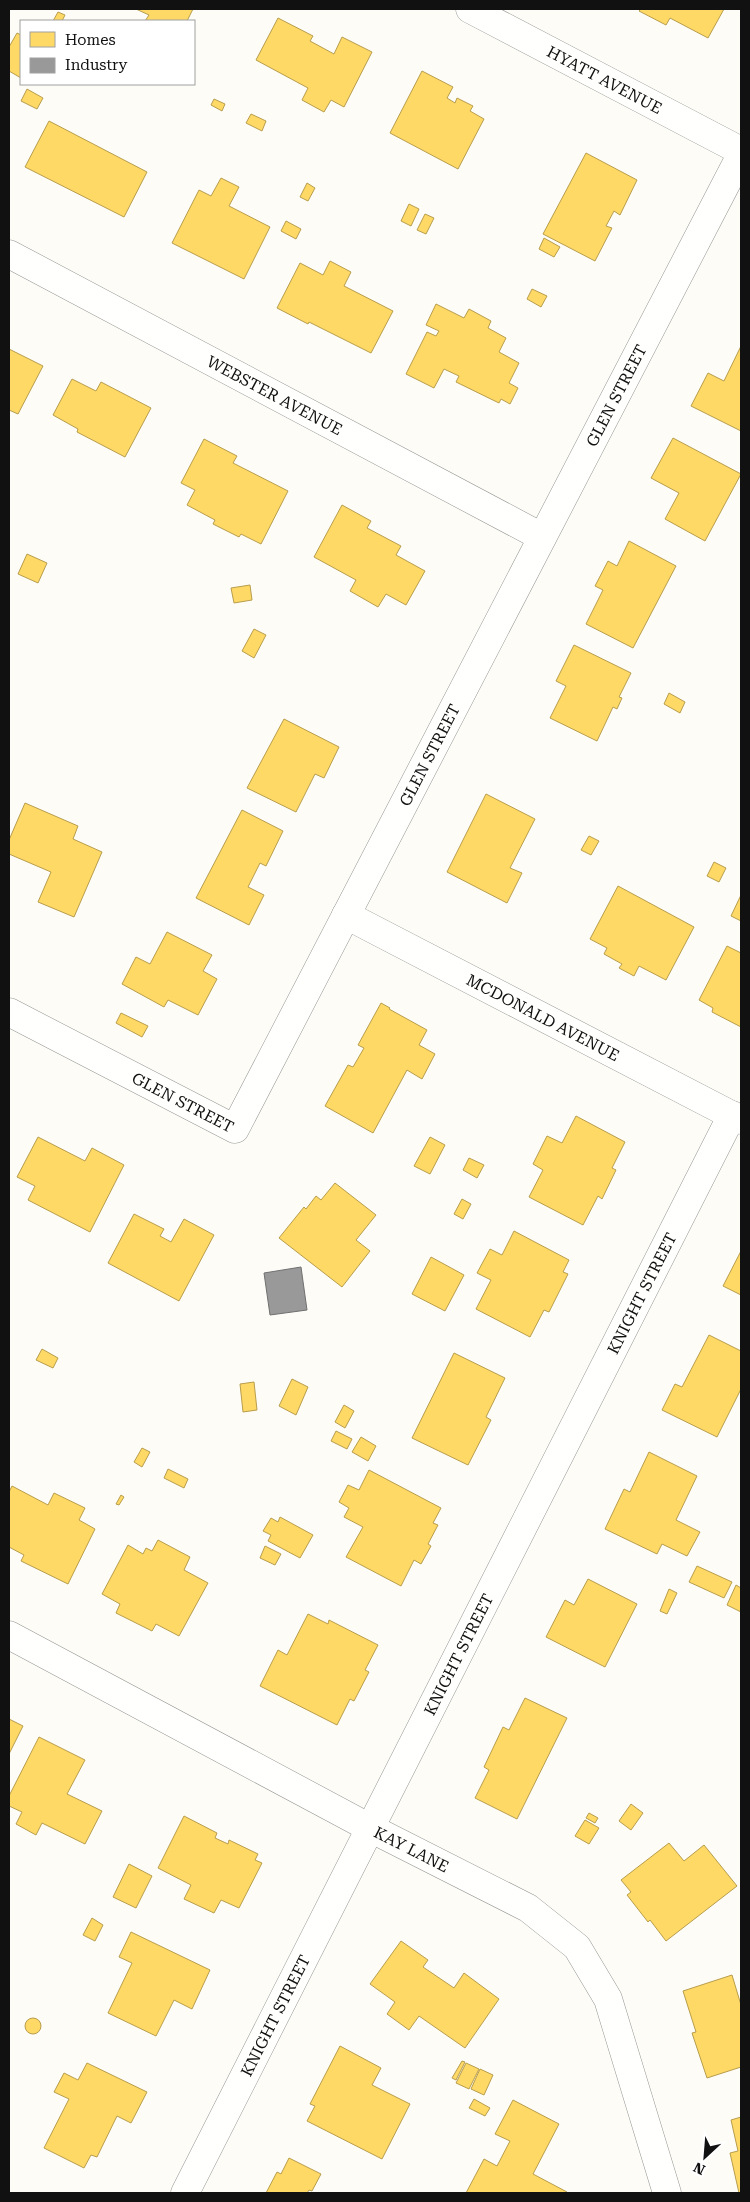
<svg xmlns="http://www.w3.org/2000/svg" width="750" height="2202" viewBox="0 0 750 2202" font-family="'Roboto Serif',serif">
	<rect width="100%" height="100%" fill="#fdfcf7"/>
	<g fill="#ffd966" stroke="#b89d4c">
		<path d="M 136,9 L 193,9 L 187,21 L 145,21 L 149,15 Z"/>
		<path d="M 641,9 L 724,9 L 708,38 L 670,18 L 666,25 L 639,11 Z"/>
		<path d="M 58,12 L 65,15 L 62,21 L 53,21 Z"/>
		<path d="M 278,18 L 313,36 L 310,41 L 334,54 L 342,37 L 372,52 L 344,107 L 331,100 L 324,112 L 302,100 L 308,88 L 256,60 Z"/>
		<path d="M 17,33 L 21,35 L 21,78 L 9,71 L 9,47 Z"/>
		<path d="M 422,71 L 453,87 L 447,98 L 455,103 L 457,98 L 473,106 L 470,111 L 484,119 L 458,169 L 390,133 Z"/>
		<path d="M 27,89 L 43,98 L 37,109 L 21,101 Z"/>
		<path d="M 214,99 L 225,104 L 222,111 L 211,105 Z"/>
		<path d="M 251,114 L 266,121 L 262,131 L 246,123 Z"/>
		<path d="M 49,121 L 147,172 L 124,217 L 25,167 Z"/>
		<path d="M 586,153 L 637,180 L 620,215 L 614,211 L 606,226 L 612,228 L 595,261 L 543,234 Z"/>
		<path d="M 221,178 L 239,187 L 229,206 L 270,227 L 244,279 L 172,243 L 199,190 L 211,196 Z"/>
		<path d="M 307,183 L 315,188 L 308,201 L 300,197 Z"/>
		<path d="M 409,204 L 419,209 L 411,226 L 401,221 Z"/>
		<path d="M 425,214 L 434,218 L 426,234 L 417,230 Z"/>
		<path d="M 286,221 L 301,229 L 296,239 L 281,231 Z"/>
		<path d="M 544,238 L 560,247 L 554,257 L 539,249 Z"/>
		<path d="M 330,261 L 351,272 L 344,286 L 393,311 L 371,353 L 309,322 L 308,324 L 277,308 L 300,263 L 323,275 Z"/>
		<path d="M 532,289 L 547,296 L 541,307 L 527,299 Z"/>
		<path d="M 436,304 L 464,318 L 469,309 L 491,321 L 488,328 L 506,338 L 499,352 L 519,363 L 509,383 L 518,388 L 510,404 L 501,399 L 499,403 L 456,382 L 459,376 L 444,369 L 434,388 L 406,374 L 427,332 L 436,336 L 439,331 L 426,325 Z"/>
		<path d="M 741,346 L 741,431 L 691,406 L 708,373 L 724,381 Z"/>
		<path d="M 9,349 L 43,366 L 18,414 L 9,410 Z"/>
		<path d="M 72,379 L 96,391 L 101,382 L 151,408 L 125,457 L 77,432 L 78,429 L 53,415 Z"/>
		<path d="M 673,438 L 741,474 L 705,541 L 665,519 L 679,493 L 651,478 Z"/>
		<path d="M 204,439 L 237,456 L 233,463 L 288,491 L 261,544 L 241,534 L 239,537 L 213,524 L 215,520 L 187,505 L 195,490 L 181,483 Z"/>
		<path d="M 342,505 L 371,521 L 367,528 L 401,546 L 396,555 L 425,571 L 406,605 L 386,594 L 378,607 L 350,591 L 356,580 L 314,557 Z"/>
		<path d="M 629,541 L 676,566 L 633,648 L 586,624 L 603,590 L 595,586 L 608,561 L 617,566 Z"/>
		<path d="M 27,554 L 47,563 L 38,583 L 18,574 Z"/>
		<path d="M 250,585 L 252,600 L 234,603 L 231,588 Z"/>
		<path d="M 254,629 L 266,635 L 254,658 L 242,651 Z"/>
		<path d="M 574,645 L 631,673 L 619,697 L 622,698 L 617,709 L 613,707 L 597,741 L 550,718 L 566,686 L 556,681 Z"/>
		<path d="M 669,693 L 685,702 L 680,713 L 664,704 Z"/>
		<path d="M 284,719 L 339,747 L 324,778 L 315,774 L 296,812 L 247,788 Z"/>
		<path d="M 486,794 L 535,819 L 510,868 L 522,873 L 507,903 L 447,872 Z"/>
		<path d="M 25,803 L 78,826 L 73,839 L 102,852 L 74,917 L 38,902 L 51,872 L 9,854 L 9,840 Z"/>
		<path d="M 242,810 L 283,831 L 266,866 L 260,863 L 248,887 L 264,895 L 249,925 L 196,898 Z"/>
		<path d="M 589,836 L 599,841 L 591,855 L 581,850 Z"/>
		<path d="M 714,862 L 726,868 L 719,882 L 707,876 Z"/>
		<path d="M 618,886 L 694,927 L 666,980 L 639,966 L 634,976 L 619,968 L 622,964 L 604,954 L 607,948 L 590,939 Z"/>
		<path d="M 741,895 L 741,921 L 731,916 Z"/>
		<path d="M 167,932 L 212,955 L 203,971 L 217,979 L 198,1015 L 168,1000 L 164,1007 L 122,984 L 136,957 L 150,964 Z"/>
		<path d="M 727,946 L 741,953 L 741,1027 L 712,1012 L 713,1008 L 699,1000 Z"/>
		<path d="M 381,1003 L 390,1008 L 389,1009 L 427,1030 L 419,1045 L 435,1054 L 422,1079 L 407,1070 L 373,1133 L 325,1106 L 348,1065 L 353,1067 L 364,1048 L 358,1045 Z"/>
		<path d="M 121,1013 L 148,1026 L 142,1037 L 116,1023 Z"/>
		<path d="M 576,1116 L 625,1142 L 612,1168 L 616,1170 L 602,1199 L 598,1196 L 583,1225 L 529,1197 L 543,1170 L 533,1164 L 547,1136 L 562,1143 Z"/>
		<path d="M 38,1137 L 85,1161 L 92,1148 L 124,1165 L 90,1232 L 28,1200 L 35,1186 L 17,1177 Z"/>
		<path d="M 430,1137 L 445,1145 L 430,1174 L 414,1166 Z"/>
		<path d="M 469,1158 L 484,1165 L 477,1178 L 463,1170 Z"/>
		<path d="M 335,1183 L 376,1215 L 356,1240 L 370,1251 L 342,1287 L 279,1238 L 304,1207 L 306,1209 L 316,1196 L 321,1200 Z"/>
		<path d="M 462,1199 L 471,1204 L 463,1219 L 454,1214 Z"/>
		<path d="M 134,1214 L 164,1229 L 160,1236 L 171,1242 L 184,1219 L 214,1235 L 179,1301 L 108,1263 Z"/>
		<path d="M 514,1231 L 569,1260 L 563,1272 L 568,1274 L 549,1312 L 544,1310 L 530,1337 L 476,1309 L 491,1280 L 477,1273 L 490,1249 L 502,1255 Z"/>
		<path d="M 741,1251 L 741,1295 L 723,1286 Z"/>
		<path d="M 431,1257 L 464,1275 L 445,1311 L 412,1294 Z"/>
		<path d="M 709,1335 L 741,1351 L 741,1389 L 717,1437 L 662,1410 L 675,1384 L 682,1387 Z"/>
		<path d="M 42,1349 L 58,1358 L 53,1368 L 36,1360 Z"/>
		<path d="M 454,1353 L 505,1378 L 486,1417 L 491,1420 L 468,1465 L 412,1438 Z"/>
		<path d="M 292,1379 L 308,1387 L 296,1415 L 279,1406 Z"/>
		<path d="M 254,1382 L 257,1410 L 243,1412 L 240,1384 Z"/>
		<path d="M 344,1405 L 354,1411 L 345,1428 L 335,1422 Z"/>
		<path d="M 336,1431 L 352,1439 L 347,1449 L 331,1441 Z"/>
		<path d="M 361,1437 L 376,1446 L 368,1461 L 352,1452 Z"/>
		<path d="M 142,1448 L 150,1452 L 142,1467 L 134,1462 Z"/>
		<path d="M 649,1452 L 697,1476 L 676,1520 L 700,1532 L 687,1556 L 662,1544 L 657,1554 L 605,1529 L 624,1489 L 630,1492 Z"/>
		<path d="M 168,1469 L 188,1479 L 184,1488 L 164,1478 Z"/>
		<path d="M 369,1470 L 441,1508 L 433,1523 L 438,1525 L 428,1544 L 431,1546 L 421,1564 L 414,1560 L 401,1586 L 346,1557 L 363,1527 L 344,1517 L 349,1508 L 339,1502 L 348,1485 L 359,1490 Z"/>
		<path d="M 12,1486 L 48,1505 L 54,1493 L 85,1508 L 79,1520 L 95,1529 L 68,1584 L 21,1561 L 24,1555 L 9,1547 L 9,1492 Z"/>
		<path d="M 121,1495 L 124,1497 L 119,1505 L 116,1504 Z"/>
		<path d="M 280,1517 L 313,1535 L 300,1558 L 268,1541 L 271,1535 L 263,1531 L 271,1518 L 278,1522 Z"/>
		<path d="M 158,1540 L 190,1557 L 184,1570 L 208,1583 L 179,1636 L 156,1624 L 152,1631 L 116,1613 L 120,1604 L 102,1594 L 128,1545 L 143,1554 L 146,1548 L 152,1551 Z"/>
		<path d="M 265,1546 L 281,1554 L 275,1565 L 260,1558 Z"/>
		<path d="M 697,1566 L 732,1582 L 724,1598 L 689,1582 Z"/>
		<path d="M 588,1579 L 637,1604 L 605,1667 L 546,1637 L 565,1600 L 574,1605 Z"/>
		<path d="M 736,1585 L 741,1588 L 741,1612 L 727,1605 Z"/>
		<path d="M 669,1589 L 677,1593 L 667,1614 L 660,1611 Z"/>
		<path d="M 308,1614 L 328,1624 L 329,1620 L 378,1645 L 365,1670 L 369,1672 L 354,1701 L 350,1699 L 337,1725 L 260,1686 L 278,1650 L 287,1655 Z"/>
		<path d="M 525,1698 L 567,1718 L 517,1819 L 475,1798 L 489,1770 L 484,1767 L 503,1727 L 509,1730 Z"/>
		<path d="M 9,1719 L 23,1726 L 9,1754 Z"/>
		<path d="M 39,1737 L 85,1760 L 67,1794 L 102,1811 L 85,1844 L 42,1823 L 36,1835 L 16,1824 L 22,1812 L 9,1806 L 9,1796 Z"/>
		<path d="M 631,1804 L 643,1813 L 631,1830 L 619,1821 Z"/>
		<path d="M 589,1813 L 598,1818 L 595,1823 L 586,1818 Z"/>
		<path d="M 184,1816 L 217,1833 L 215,1838 L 228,1844 L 229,1840 L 258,1854 L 255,1860 L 262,1863 L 239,1908 L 221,1900 L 214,1913 L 184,1899 L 191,1885 L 158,1868 Z"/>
		<path d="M 585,1820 L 599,1828 L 589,1844 L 575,1836 Z"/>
		<path d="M 669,1843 L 684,1861 L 704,1845 L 737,1886 L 666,1941 L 650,1920 L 648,1922 L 627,1895 L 631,1892 L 621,1880 Z"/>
		<path d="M 129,1864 L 152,1876 L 136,1908 L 113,1897 Z"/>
		<path d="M 92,1918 L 103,1925 L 95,1941 L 83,1935 Z"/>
		<path d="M 131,1932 L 210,1970 L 192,2009 L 174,2000 L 156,2036 L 108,2013 L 132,1963 L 119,1957 Z"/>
		<path d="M 401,1941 L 428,1960 L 423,1967 L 454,1988 L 464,1973 L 499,1999 L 465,2048 L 419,2016 L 409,2030 L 387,2014 L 395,2002 L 370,1984 Z"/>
		<path d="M 732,1975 L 741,2005 L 741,2067 L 707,2078 L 692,2033 L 696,2032 L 683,1991 Z"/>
		<circle cx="33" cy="2026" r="8"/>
		<path d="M 340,2046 L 381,2068 L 372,2085 L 410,2104 L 382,2159 L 307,2121 L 315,2106 L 310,2104 Z"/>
		<path d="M 462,2061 L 465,2062 L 456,2080 L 452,2078 Z"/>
		<path d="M 87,2063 L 147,2092 L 131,2123 L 117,2116 L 97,2157 L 91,2155 L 84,2168 L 44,2148 L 69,2099 L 54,2092 L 64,2073 L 78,2080 Z"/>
		<path d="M 466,2063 L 479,2069 L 469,2089 L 456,2083 Z"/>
		<path d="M 480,2069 L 493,2075 L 484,2095 L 471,2089 Z"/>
		<path d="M 474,2099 L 490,2108 L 485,2116 L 469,2108 Z"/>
		<path d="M 513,2100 L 559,2124 L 533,2174 L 567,2192 L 566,2193 L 466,2193 L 484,2159 L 497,2166 L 510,2141 L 495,2134 Z"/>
		<path d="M 741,2117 L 741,2193 L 739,2193 L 730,2153 L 738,2151 L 731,2120 Z"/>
		<path d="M 289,2158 L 321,2174 L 312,2191 L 309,2190 L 307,2193 L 266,2193 L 277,2172 L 281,2174 Z"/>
	</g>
	<path fill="#999" stroke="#707070" d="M 301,1267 L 307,1310 L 270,1315 L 264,1273 Z"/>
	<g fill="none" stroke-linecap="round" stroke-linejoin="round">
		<defs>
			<g id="street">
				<path id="s1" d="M 470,9 L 741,151"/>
				<path id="s2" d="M 9,254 L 542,537"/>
				<path id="s3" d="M 346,915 L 741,1120"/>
				<path id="s4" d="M 9,1012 L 235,1129 L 741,155"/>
				<path id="s5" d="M 9,1635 L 370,1828 L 528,1908 L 577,1947 L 608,1999 L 667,2193"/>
				<path id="s6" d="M 185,2193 L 732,1115"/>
			</g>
		</defs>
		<use href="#street" stroke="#979795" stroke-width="29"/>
		<use href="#street" stroke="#fffffe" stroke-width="28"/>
	</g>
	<g text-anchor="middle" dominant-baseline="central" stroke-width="5" stroke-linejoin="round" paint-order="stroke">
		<g font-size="16" fill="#111" stroke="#fff">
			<text stroke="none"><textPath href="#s1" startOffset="152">HYATT AVENUE</textPath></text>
			<text stroke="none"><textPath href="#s4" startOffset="1081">GLEN STREET</textPath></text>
			<text stroke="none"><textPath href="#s2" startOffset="301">WEBSTER AVENUE</textPath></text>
			<text stroke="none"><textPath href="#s4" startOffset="676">GLEN STREET</textPath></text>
			<text stroke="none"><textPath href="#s3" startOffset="222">MCDONALD AVENUE</textPath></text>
			<text stroke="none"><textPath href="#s4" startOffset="196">GLEN STREET</textPath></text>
			<text stroke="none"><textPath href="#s6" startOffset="1009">KNIGHT STREET</textPath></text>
			<text stroke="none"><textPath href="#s6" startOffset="604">KNIGHT STREET</textPath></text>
			<text stroke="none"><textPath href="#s5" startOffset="456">KAY LANE</textPath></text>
			<text stroke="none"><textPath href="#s6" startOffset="199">KNIGHT STREET</textPath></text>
		</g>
	</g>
	<rect width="750" height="2202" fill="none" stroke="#111111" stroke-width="20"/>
	<rect x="20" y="20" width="175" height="65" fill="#ffffff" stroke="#a0a0a0"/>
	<rect x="30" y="32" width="25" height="15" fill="#ffd966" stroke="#a0a0a0"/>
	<text x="65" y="45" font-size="15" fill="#111111">Homes</text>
	<rect x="30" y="58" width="25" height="15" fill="#999999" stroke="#a0a0a0"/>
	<text x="65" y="70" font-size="15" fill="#111111">Industry</text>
	<g transform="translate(705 2157) rotate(206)" stroke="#ffffff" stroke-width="4" paint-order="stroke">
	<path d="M0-4L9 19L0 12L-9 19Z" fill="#111111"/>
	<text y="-8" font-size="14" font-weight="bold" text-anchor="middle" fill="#111111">N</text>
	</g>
</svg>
